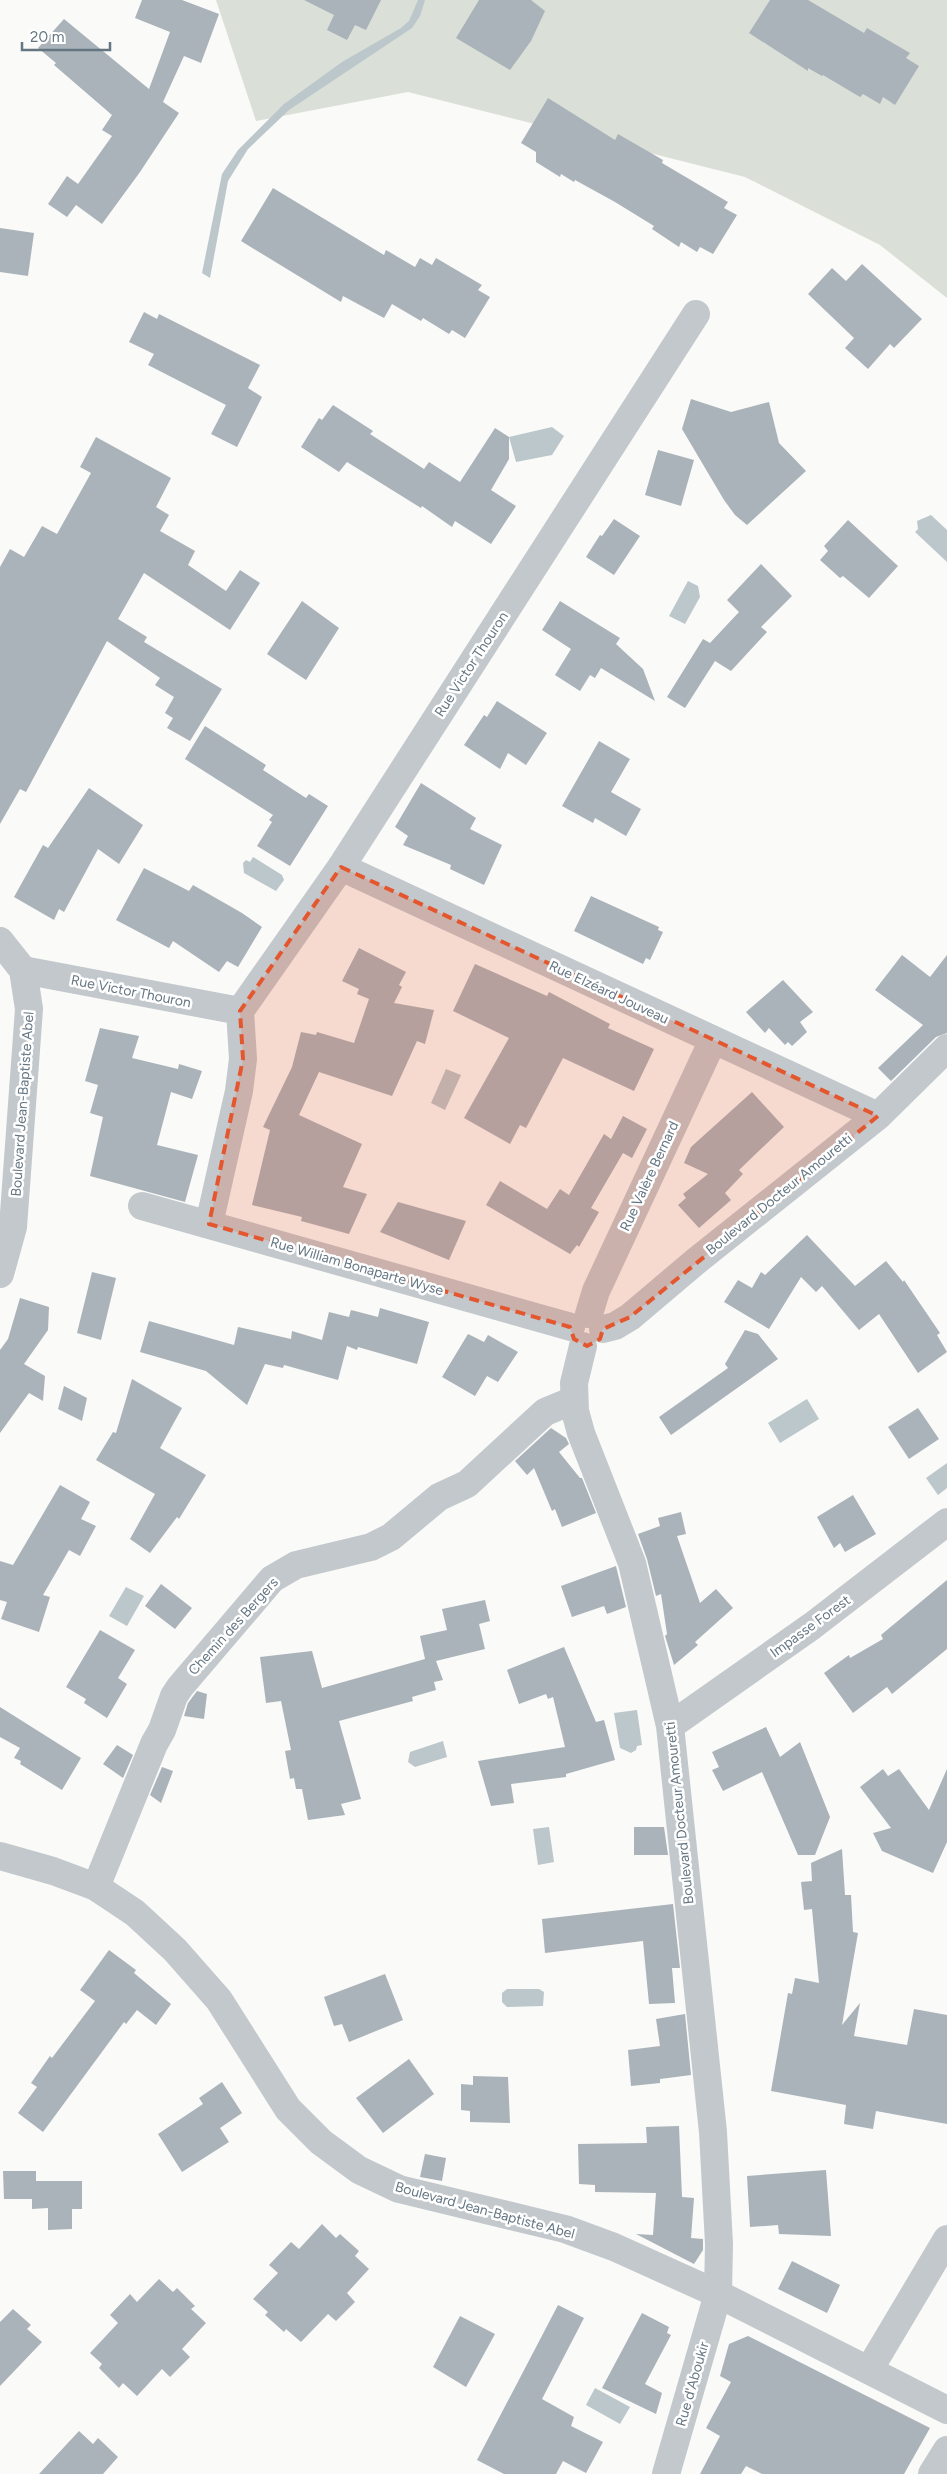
<svg xmlns="http://www.w3.org/2000/svg" width="947" height="2474" font-family="Figtree,sans-serif">
<style>
.green{fill:#dadfd7}
.water{fill:#bbc7cb}
.building{fill:#aab3b9}
.lines{fill:none;stroke-linecap:round;stroke-linejoin:round}
.minor{stroke:#c3c8cc;stroke-width:28}
.tertiary{stroke:#c3c8cc;stroke-width:28}
.marked{fill:#e4572e;fill-opacity:0.2;stroke:#e4572e;stroke-width:4;stroke-dasharray:10 6;stroke-linejoin:round}
.labels{text-anchor:middle;stroke-width:5;stroke-linejoin:round;paint-order:stroke}
.street-label{font-size:14px;fill:#657683;stroke:#fff}
</style>
<rect width="100%" height="100%" fill="#fafaf8"/>
<path class="green" d="M 216,0 L 947,0 L 947,298 L 880,245 L 745,177 L 408,92 L 256,121 Z"/>
<path class="water" d="M 418,0 L 425,0 L 420,16 L 412,28 L 289,110 L 248,149 L 228,181 L 210,278 L 202,273 L 222,174 L 238,150 L 284,104 L 342,62 L 401,28 L 409,21 Z
M 552,427 L 564,436 L 552,455 L 516,462 L 509,437 Z
M 931,515 L 947,530 L 947,562 L 915,532 L 918,529 L 917,521 Z
M 688,581 L 698,586 L 700,597 L 685,624 L 669,616 Z
M 253,857 L 282,875 L 284,880 L 276,891 L 244,873 L 243,863 L 246,860 L 250,862 Z
M 446,1069 L 461,1075 L 445,1110 L 431,1103 Z
M 807,1399 L 819,1419 L 780,1443 L 768,1423 Z
M 947,1463 L 947,1488 L 938,1495 L 926,1478 Z
M 126,1587 L 144,1596 L 127,1626 L 109,1616 Z
M 637,1710 L 642,1745 L 637,1746 L 636,1750 L 631,1753 L 620,1748 L 614,1713 Z
M 443,1741 L 447,1757 L 415,1767 L 408,1762 L 410,1752 Z
M 549,1827 L 554,1862 L 538,1865 L 533,1829 Z
M 507,1989 L 539,1989 L 544,1992 L 543,2006 L 507,2007 L 502,2002 L 502,1993 Z
M 595,2388 L 630,2407 L 620,2424 L 586,2405 Z"/>
<path class="building" d="M 142,0 L 182,0 L 219,14 L 201,63 L 184,56 L 163,102 L 179,113 L 140,172 L 102,224 L 76,205 L 67,217 L 48,204 L 67,176 L 78,184 L 112,136 L 102,130 L 112,115 L 54,65 L 56,63 L 38,48 L 64,19 L 149,89 L 170,32 L 135,18 Z
M 304,0 L 381,0 L 366,30 L 355,25 L 347,40 L 327,30 L 334,15 Z
M 479,0 L 531,0 L 545,11 L 531,41 L 510,70 L 456,38 Z
M 770,0 L 808,0 L 864,33 L 867,28 L 910,53 L 906,58 L 919,66 L 895,105 L 883,97 L 880,104 L 863,94 L 860,97 L 823,75 L 822,76 L 808,68 L 808,71 L 749,33 Z
M 548,98 L 615,140 L 618,134 L 663,160 L 662,163 L 728,202 L 724,208 L 737,215 L 713,254 L 700,247 L 697,252 L 681,242 L 679,247 L 652,229 L 654,226 L 615,202 L 575,180 L 574,182 L 561,174 L 560,177 L 536,162 L 536,152 L 521,143 Z
M 273,188 L 384,255 L 386,250 L 415,267 L 420,258 L 432,265 L 436,258 L 482,285 L 478,290 L 490,297 L 465,338 L 452,330 L 449,334 L 423,318 L 421,321 L 392,304 L 384,318 L 343,296 L 341,302 L 241,241 Z
M 0,228 L 34,233 L 28,276 L 0,272 Z
M 862,264 L 922,319 L 894,348 L 890,344 L 868,369 L 845,348 L 854,338 L 808,294 L 832,268 L 846,281 Z
M 144,312 L 157,319 L 159,314 L 260,365 L 248,388 L 262,397 L 237,447 L 211,434 L 226,405 L 148,365 L 154,354 L 129,342 Z
M 691,399 L 731,412 L 769,402 L 779,443 L 806,471 L 747,525 L 735,515 L 724,500 L 682,429 Z
M 333,405 L 373,431 L 370,434 L 424,469 L 429,462 L 460,482 L 495,428 L 509,437 L 509,459 L 491,490 L 516,506 L 491,544 L 455,521 L 452,527 L 422,506 L 421,508 L 347,462 L 339,472 L 301,447 L 319,418 L 322,420 Z
M 96,437 L 171,478 L 156,507 L 169,515 L 160,531 L 195,551 L 188,565 L 226,591 L 240,570 L 260,583 L 230,630 L 144,573 L 118,619 L 147,637 L 144,642 L 222,689 L 190,741 L 167,728 L 173,718 L 165,713 L 174,697 L 155,685 L 160,678 L 107,641 L 26,792 L 20,789 L 0,824 L 0,567 L 10,549 L 24,557 L 42,526 L 57,534 L 91,473 L 80,467 Z
M 658,450 L 694,460 L 681,506 L 645,495 Z
M 614,519 L 640,536 L 614,575 L 586,557 L 600,535 L 602,536 Z
M 848,520 L 898,566 L 869,598 L 843,576 L 840,578 L 820,560 L 828,551 L 824,546 Z
M 761,564 L 792,596 L 761,627 L 767,632 L 731,671 L 715,661 L 685,708 L 667,697 L 703,639 L 710,643 L 739,612 L 727,600 Z
M 302,601 L 339,628 L 306,680 L 267,654 Z
M 560,601 L 620,638 L 616,644 L 643,669 L 655,701 L 601,668 L 595,678 L 590,675 L 580,691 L 555,675 L 571,649 L 542,630 Z
M 497,701 L 547,733 L 526,765 L 508,753 L 500,769 L 464,745 L 484,715 L 487,717 Z
M 205,726 L 266,765 L 263,770 L 306,798 L 309,794 L 328,806 L 290,866 L 257,846 L 272,822 L 269,820 L 273,815 L 185,759 Z
M 599,741 L 630,759 L 611,792 L 641,809 L 626,836 L 595,818 L 593,823 L 562,806 Z
M 421,783 L 476,818 L 470,829 L 502,845 L 484,885 L 450,869 L 451,865 L 403,845 L 408,836 L 395,827 Z
M 89,788 L 143,825 L 119,864 L 98,849 L 64,912 L 59,909 L 54,920 L 14,897 L 43,845 L 48,848 Z
M 144,868 L 189,891 L 193,885 L 242,913 L 262,927 L 238,967 L 227,961 L 219,972 L 173,941 L 169,948 L 116,920 Z
M 591,896 L 659,927 L 658,930 L 663,932 L 650,960 L 646,958 L 643,964 L 574,931 Z
M 359,948 L 406,972 L 399,985 L 402,987 L 394,1003 L 434,1010 L 425,1044 L 417,1041 L 392,1096 L 319,1072 L 299,1115 L 362,1144 L 343,1187 L 367,1194 L 349,1234 L 301,1221 L 302,1217 L 252,1205 L 270,1130 L 263,1127 L 292,1067 L 301,1032 L 316,1035 L 317,1032 L 354,1043 L 369,999 L 357,994 L 359,989 L 342,981 Z
M 902,955 L 930,977 L 947,955 L 947,1033 L 936,1037 L 891,1081 L 878,1068 L 923,1025 L 875,990 Z
M 475,964 L 547,996 L 549,992 L 610,1024 L 608,1028 L 654,1049 L 634,1091 L 563,1058 L 526,1128 L 520,1125 L 510,1144 L 464,1118 L 509,1038 L 453,1011 Z
M 783,980 L 813,1012 L 800,1022 L 807,1032 L 792,1046 L 788,1042 L 785,1045 L 769,1028 L 765,1033 L 746,1012 Z
M 100,1028 L 139,1036 L 132,1058 L 178,1069 L 179,1064 L 202,1071 L 192,1099 L 171,1092 L 157,1145 L 198,1155 L 185,1202 L 90,1176 L 103,1117 L 90,1113 L 98,1085 L 85,1081 Z
M 752,1092 L 784,1127 L 739,1170 L 743,1174 L 725,1193 L 731,1200 L 699,1228 L 678,1205 L 686,1198 L 683,1194 L 708,1174 L 684,1163 L 691,1147 Z
M 623,1116 L 647,1129 L 632,1158 L 623,1153 L 591,1208 L 599,1212 L 579,1247 L 577,1245 L 570,1254 L 486,1205 L 500,1181 L 547,1209 L 560,1189 L 569,1195 L 604,1134 L 611,1139 Z
M 398,1202 L 466,1221 L 449,1260 L 380,1232 Z
M 807,1235 L 855,1286 L 886,1261 L 903,1282 L 904,1280 L 940,1333 L 937,1335 L 947,1352 L 918,1373 L 879,1314 L 859,1330 L 822,1286 L 816,1292 L 801,1277 L 769,1329 L 724,1302 L 738,1280 L 752,1288 L 761,1272 L 765,1275 Z
M 92,1272 L 116,1278 L 101,1340 L 77,1333 Z
M 20,1298 L 49,1307 L 48,1330 L 24,1364 L 45,1376 L 43,1401 L 29,1393 L 0,1433 L 0,1350 L 8,1339 Z
M 380,1308 L 429,1322 L 417,1364 L 358,1347 L 357,1350 L 347,1346 L 338,1380 L 284,1365 L 283,1368 L 265,1364 L 247,1405 L 206,1371 L 140,1352 L 149,1321 L 234,1345 L 238,1327 L 291,1339 L 292,1331 L 322,1340 L 329,1312 L 349,1317 L 351,1310 L 378,1317 Z
M 745,1330 L 758,1334 L 778,1359 L 671,1435 L 659,1417 L 728,1368 L 725,1364 Z
M 468,1334 L 484,1342 L 488,1335 L 518,1352 L 498,1382 L 487,1376 L 475,1396 L 442,1377 Z
M 132,1379 L 182,1408 L 160,1448 L 206,1475 L 179,1519 L 177,1517 L 150,1553 L 130,1539 L 155,1494 L 96,1460 L 113,1432 L 116,1433 Z
M 64,1386 L 87,1398 L 82,1421 L 58,1409 Z
M 918,1408 L 939,1439 L 909,1459 L 888,1427 Z
M 551,1428 L 566,1438 L 569,1444 L 559,1452 L 580,1478 L 582,1478 L 596,1513 L 562,1527 L 555,1509 L 552,1511 L 534,1468 L 527,1475 L 515,1461 Z
M 60,1485 L 90,1502 L 81,1519 L 96,1526 L 80,1556 L 69,1550 L 43,1595 L 50,1597 L 39,1632 L 1,1619 L 7,1602 L 0,1600 L 0,1561 L 13,1565 Z
M 853,1495 L 876,1534 L 845,1552 L 840,1543 L 834,1548 L 817,1517 Z
M 681,1512 L 686,1534 L 677,1536 L 700,1603 L 716,1589 L 733,1608 L 695,1642 L 698,1645 L 674,1665 L 665,1636 L 667,1634 L 661,1594 L 656,1596 L 647,1559 L 638,1534 L 660,1526 L 658,1518 Z
M 616,1566 L 626,1607 L 607,1614 L 604,1606 L 572,1617 L 561,1586 Z
M 947,1580 L 947,1649 L 892,1694 L 887,1687 L 853,1713 L 824,1673 L 849,1655 L 850,1658 L 883,1639 L 881,1635 Z
M 161,1584 L 192,1608 L 175,1629 L 145,1606 Z
M 485,1600 L 490,1621 L 479,1624 L 485,1649 L 436,1661 L 443,1680 L 434,1682 L 436,1690 L 412,1697 L 413,1701 L 339,1721 L 361,1799 L 341,1804 L 345,1815 L 308,1820 L 302,1789 L 296,1789 L 294,1778 L 290,1779 L 285,1751 L 291,1750 L 281,1701 L 266,1703 L 260,1657 L 312,1651 L 322,1688 L 425,1659 L 420,1636 L 447,1630 L 442,1609 Z
M 100,1630 L 135,1650 L 118,1678 L 127,1684 L 107,1718 L 84,1703 L 86,1699 L 66,1687 Z
M 564,1647 L 596,1722 L 604,1720 L 615,1760 L 566,1774 L 566,1777 L 511,1784 L 514,1803 L 491,1806 L 478,1761 L 565,1747 L 553,1697 L 548,1699 L 546,1694 L 519,1704 L 507,1670 Z
M 197,1691 L 207,1694 L 204,1719 L 184,1716 L 188,1703 Z
M 0,1707 L 81,1758 L 62,1790 L 20,1764 L 21,1761 L 14,1758 L 20,1748 L 0,1737 Z
M 766,1727 L 780,1757 L 800,1742 L 830,1817 L 815,1855 L 798,1855 L 762,1772 L 723,1791 L 712,1770 L 719,1767 L 712,1752 Z
M 117,1745 L 133,1755 L 123,1778 L 103,1764 Z
M 162,1767 L 173,1771 L 161,1803 L 150,1795 Z
M 883,1769 L 888,1776 L 899,1769 L 929,1810 L 947,1769 L 947,1842 L 933,1873 L 882,1851 L 873,1833 L 891,1828 L 860,1787 Z
M 634,1827 L 664,1827 L 668,1855 L 634,1855 Z
M 842,1849 L 845,1895 L 851,1895 L 853,1932 L 858,1933 L 842,2025 L 860,2003 L 854,2036 L 907,2045 L 914,2009 L 947,2015 L 947,2124 L 876,2111 L 873,2129 L 844,2124 L 846,2105 L 771,2091 L 788,1993 L 792,1994 L 795,1978 L 819,1983 L 812,1909 L 804,1910 L 801,1882 L 812,1881 L 811,1863 Z
M 673,1904 L 680,1968 L 672,1968 L 675,2003 L 649,2004 L 643,1941 L 545,1953 L 542,1919 Z
M 109,1950 L 136,1970 L 134,1973 L 171,2004 L 156,2025 L 137,2010 L 126,2024 L 124,2022 L 43,2132 L 18,2113 L 37,2087 L 31,2083 L 50,2056 L 52,2058 L 95,2001 L 80,1990 Z
M 385,1974 L 403,2020 L 349,2042 L 342,2024 L 334,2026 L 324,1997 Z
M 685,2014 L 691,2075 L 660,2079 L 660,2083 L 631,2086 L 628,2050 L 660,2046 L 656,2019 Z
M 409,2059 L 434,2094 L 383,2133 L 356,2098 Z
M 473,2076 L 508,2077 L 510,2123 L 470,2122 L 470,2111 L 461,2110 L 461,2084 L 473,2085 Z
M 222,2082 L 242,2113 L 220,2128 L 229,2142 L 182,2172 L 158,2134 L 203,2104 L 199,2098 Z
M 679,2126 L 682,2197 L 694,2198 L 691,2238 L 703,2239 L 703,2250 L 694,2264 L 636,2234 L 653,2235 L 656,2193 L 595,2192 L 595,2185 L 579,2184 L 578,2144 L 647,2143 L 646,2127 Z
M 425,2154 L 446,2158 L 442,2181 L 420,2177 Z
M 826,2170 L 831,2236 L 779,2234 L 778,2225 L 750,2227 L 747,2176 Z
M 3,2171 L 36,2171 L 36,2181 L 82,2181 L 82,2209 L 72,2209 L 72,2229 L 48,2230 L 48,2208 L 32,2209 L 32,2199 L 4,2199 Z
M 322,2224 L 336,2238 L 340,2234 L 359,2251 L 355,2256 L 369,2269 L 347,2293 L 355,2302 L 336,2321 L 328,2314 L 301,2342 L 286,2329 L 284,2332 L 265,2315 L 268,2312 L 253,2299 L 278,2273 L 269,2265 L 291,2242 L 299,2249 Z
M 792,2261 L 840,2285 L 827,2313 L 778,2289 Z
M 159,2279 L 173,2292 L 177,2288 L 195,2306 L 191,2309 L 206,2323 L 182,2349 L 190,2357 L 170,2377 L 162,2369 L 137,2396 L 123,2383 L 119,2388 L 99,2368 L 102,2364 L 90,2353 L 118,2323 L 110,2315 L 130,2294 L 137,2302 Z
M 558,2305 L 584,2318 L 542,2399 L 574,2417 L 571,2426 L 603,2442 L 586,2473 L 563,2461 L 556,2474 L 504,2474 L 477,2460 Z
M 13,2309 L 31,2325 L 27,2329 L 42,2342 L 0,2386 L 0,2322 Z
M 642,2313 L 669,2327 L 667,2333 L 671,2335 L 645,2384 L 662,2393 L 656,2414 L 602,2388 Z
M 460,2316 L 495,2334 L 466,2387 L 433,2367 Z
M 748,2336 L 930,2428 L 904,2474 L 762,2474 L 746,2466 L 741,2474 L 700,2474 L 720,2436 L 706,2428 L 731,2382 L 720,2376 L 729,2344 Z
M 79,2431 L 93,2444 L 98,2438 L 118,2457 L 103,2474 L 39,2474 Z"/>
<g class="lines">
<path class="minor" d="M 341,867 L 878,1116
M 23,970 L 240,1011
M 142,1206 L 571,1327
M 209,1224 L 239,1091 L 243,1059 L 240,1011 L 341,867 L 696,314
M 589,1314 L 596,1291 L 713,1040
M 603,1329 L 615,1326 L 630,1317 L 695,1262 L 878,1116 L 947,1048
M 583,1346 L 574,1383 L 575,1411 L 581,1433 L 632,1563 L 670,1726 L 713,2132 L 719,2244 L 718,2294 L 666,2474
M 670,1726 L 812,1626 L 947,1522
M 96,1887 L 154,1744 L 162,1730 L 174,1696 L 180,1687 L 272,1579 L 296,1565 L 371,1547 L 391,1537 L 439,1497 L 467,1484 L 545,1412 L 574,1400
M 869,2370 L 947,2239
M 932,2474 L 947,2450"/>
<path class="tertiary" d="M 0,941 L 23,970 L 29,1009 L 13,1227 L 0,1274
M 0,1856 L 53,1871 L 96,1887 L 135,1913 L 175,1950 L 219,2000 L 288,2109 L 321,2142 L 359,2170 L 399,2189 L 565,2229 L 614,2247 L 718,2294 L 947,2410"/>
</g>
<path class="marked" d="M 341,867 L 878,1116 L 630,1317 L 603,1329 L 600,1339 L 587,1346 L 574,1339 L 570,1327 L 209,1224 L 243,1059 L 240,1011 Z"/>
<g class="labels">
<g class="street-label">
<text transform="translate(471 664) rotate(-57)" y="5">Rue Victor Thouron</text>
<text transform="translate(131 991) rotate(11)" y="5">Rue Victor Thouron</text>
<text transform="translate(609 992) rotate(25)" y="5">Rue Elzéard Jouveau</text>
<text transform="translate(22 1104) rotate(-86)" y="5">Boulevard Jean-Baptiste Abel</text>
<text transform="translate(649 1176) rotate(-65)" y="5">Rue Valère Bernard</text>
<text transform="translate(779 1194) rotate(-39)" y="5">Boulevard Docteur Amouretti</text>
<text transform="translate(357 1266) rotate(16)" y="5">Rue William Bonaparte Wyse</text>
<text transform="translate(233 1626) rotate(-48)" y="5">Chemin des Bergers</text>
<text transform="translate(810 1626) rotate(-36)" y="5">Impasse Forest</text>
<text transform="translate(679 1813) rotate(-96)" y="5">Boulevard Docteur Amouretti</text>
<text transform="translate(485 2210) rotate(15)" y="5">Boulevard Jean-Baptiste Abel</text>
<text transform="translate(692 2384) rotate(-74)" y="5">Rue d'Aboukir</text>
</g>
</g>
<path d="M22 42v8h88v-8" fill="none" stroke="#657683" stroke-width="2.5"/>
<text x="30" y="42" font-size="15" fill="#657683" stroke="#ffffff" stroke-width="4" paint-order="stroke">20 m</text>
</svg>
